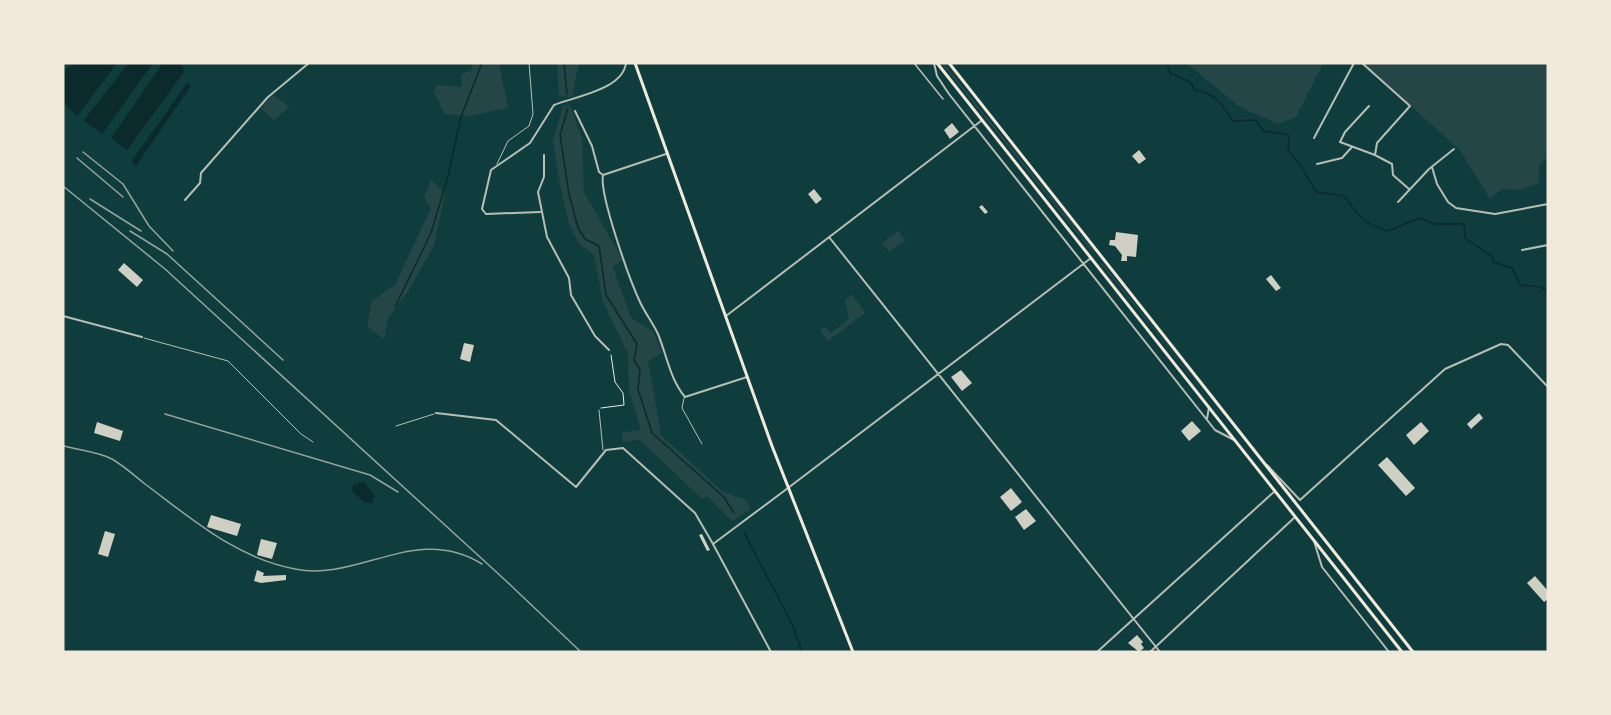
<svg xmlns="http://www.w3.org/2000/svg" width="1611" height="715" font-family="'Fira Sans Condensed',sans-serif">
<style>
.green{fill:#244646}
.water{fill:#0a2a2b}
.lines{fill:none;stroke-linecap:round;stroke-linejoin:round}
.stream{stroke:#0a2a2b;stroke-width:1.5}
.building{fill:#cfcfc3}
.path{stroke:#f1e9da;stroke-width:1}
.service{stroke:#b8beb3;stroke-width:1}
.pedestrian{stroke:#b8beb3;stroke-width:1.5}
.minor{stroke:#b8beb3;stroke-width:2}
.tertiary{stroke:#b8beb3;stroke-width:2}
.secondary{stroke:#f1e9da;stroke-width:3}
.primary{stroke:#f1e9da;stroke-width:3}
.rail{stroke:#97a49c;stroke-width:1.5}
</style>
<rect width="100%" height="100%" fill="#0f3d3e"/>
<path class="green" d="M 473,63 L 499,63 L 508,108 L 469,116 L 445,114 L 434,92 L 437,85 L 462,87 L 461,74 L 471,71 Z
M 557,63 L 579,63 L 572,97 L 559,96 Z
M 941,63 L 944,63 L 1094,251 L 1092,252 Z
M 1186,63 L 1323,63 L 1296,117 L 1278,124 L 1240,107 Z
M 1363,63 L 1548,63 L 1548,156 L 1539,165 L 1539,183 L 1520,190 L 1501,189 L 1490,199 L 1460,150 Z
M 273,95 L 289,107 L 274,120 L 261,109 Z
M 570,105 L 582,138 L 584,192 L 623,260 L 613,267 L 631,318 L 653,331 L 662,353 L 648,361 L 661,435 L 722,491 L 746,500 L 751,509 L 732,521 L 708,497 L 701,498 L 640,440 L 622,442 L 623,432 L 641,430 L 629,390 L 628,354 L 603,302 L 594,255 L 579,244 L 569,224 L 560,185 L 553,141 L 563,106 Z
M 431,180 L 445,193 L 434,245 L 409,290 L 388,318 L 384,339 L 367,327 L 372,301 L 395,285 L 431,208 L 424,197 Z
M 898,231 L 905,240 L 889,252 L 882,243 Z
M 1102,262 L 1237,434 L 1100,263 Z
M 852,294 L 865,313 L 828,341 L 820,330 L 825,327 L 830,333 L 849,319 L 845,300 Z"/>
<path class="water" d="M 77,63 L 117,63 L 77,116 L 63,102 L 63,70 Z
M 129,63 L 153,63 L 102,134 L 84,120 Z
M 163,63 L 181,63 L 184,72 L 127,150 L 111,138 Z
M 187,83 L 191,86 L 136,166 L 131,162 Z
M 363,481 L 375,495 L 372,503 L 365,503 L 352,491 L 353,485 Z"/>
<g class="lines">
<path class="stream" d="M 564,63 L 567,94
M 1167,63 L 1170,73 L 1190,82 L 1196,91 C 1215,92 1223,106 1233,121 L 1255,120 L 1264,131 L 1289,135 L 1288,150 L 1301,166 L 1316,192 L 1344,196 C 1359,216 1363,223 1387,231 L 1420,218 L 1434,224 L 1464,224 L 1465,238 L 1494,258 L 1493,262 L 1512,268 L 1520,285 L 1541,287 L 1548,293
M 568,108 L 560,135 L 569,194 L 578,228 L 585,239 L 599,246 L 606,295 L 637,344 L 634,360 L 640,370 L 638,389 L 652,433 L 724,497 L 734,513
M 395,307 L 431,233 L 448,176 L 461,117 L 482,63
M 744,532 L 793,626 L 802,652"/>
</g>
<path class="building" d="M 952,123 L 959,132 L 950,139 L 944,130 Z
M 1139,150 L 1146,159 L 1139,164 L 1132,156 Z
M 814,189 L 822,199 L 816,204 L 808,194 Z
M 982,205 L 988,212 L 985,214 L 979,207 Z
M 1116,232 L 1138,235 L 1136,257 L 1127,256 L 1127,261 L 1121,261 L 1122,255 L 1115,246 L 1109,245 L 1110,240 L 1115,240 Z
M 124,263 L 143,280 L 137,287 L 118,270 Z
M 1271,275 L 1281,288 L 1276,291 L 1266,279 Z
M 464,343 L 474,345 L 470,362 L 460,359 Z
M 961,370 L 972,383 L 962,391 L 951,377 Z
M 1479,413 L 1483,418 L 1471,429 L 1467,424 Z
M 1192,421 L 1201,431 L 1189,441 L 1181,431 Z
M 97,422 L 123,431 L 120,441 L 94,433 Z
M 1421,422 L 1429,431 L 1414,445 L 1406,435 Z
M 1387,457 L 1415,488 L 1406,496 L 1378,465 Z
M 1011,488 L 1022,502 L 1011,511 L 1000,497 Z
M 1026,509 L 1036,521 L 1024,530 L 1015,517 Z
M 211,515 L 241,524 L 237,536 L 207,527 Z
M 105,531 L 115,534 L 108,557 L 98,554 Z
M 702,534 L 710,550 L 707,551 L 699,535 Z
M 261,539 L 277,543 L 272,559 L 257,555 Z
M 257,570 L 264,573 L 263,576 L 286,575 L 286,580 L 261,583 L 254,581 Z
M 1535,576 L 1548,591 L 1548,599 L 1544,602 L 1527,583 Z
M 1137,635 L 1143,642 L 1141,644 L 1144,648 L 1139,652 L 1128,643 Z"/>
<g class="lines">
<path class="path" d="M 601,408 L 624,405 L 623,393 L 615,382 L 611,355"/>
<path class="service" d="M 497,164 L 508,141 L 529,126 L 533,114 L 529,63
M 144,338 L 228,361 L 301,434 L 313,442
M 684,398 L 682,408 L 702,444
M 599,410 L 603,450
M 396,426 L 434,414"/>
<path class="pedestrian" d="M 914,63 L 943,99"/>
<path class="minor" d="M 934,63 L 937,76 L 949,94 L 1215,430 L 1236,441
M 1362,63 L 1410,106 L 1377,143 L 1375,155 L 1392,164 L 1393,175 L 1409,189
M 1369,106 L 1345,132 L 1340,142 L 1375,155
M 575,111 L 592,146 L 599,172 L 603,175
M 1314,138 L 1354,63
M 544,155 L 544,177 L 538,192 L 547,237 L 569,278 L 571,295 L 595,336 L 609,350
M 1317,164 L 1342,158 L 1352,147
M 1432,167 L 1437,184 L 1448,202 L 1456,208 L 1495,214 L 1548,204
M 603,175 C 599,194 630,281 640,302 C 645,313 653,323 658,334 C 667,356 670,379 685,397 L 747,377
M 603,175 L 666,154
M 185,200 L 200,183 L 201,173 L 268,97 L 309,63
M 1398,202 L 1429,169 L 1454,149
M 540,212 L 486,214 L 482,209 L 491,170 L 530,143 L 554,105 C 573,97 623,90 626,63
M 829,237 L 1160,652
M 1522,250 L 1548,245
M 63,316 L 142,337
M 726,316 L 981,121
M 436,413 L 496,420 L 576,487 L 606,450 L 623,448 L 695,513 L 713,544
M 1207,419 L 1209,407
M 1267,465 L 1300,500
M 788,488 L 1091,258
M 1300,500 L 1445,369 L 1501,344 L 1508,345 L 1548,387
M 1314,541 L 1322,567 L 1389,652"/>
<path class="tertiary" d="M 771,652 L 713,544 L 788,488
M 1097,652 L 1275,491
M 1150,652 L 1295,517"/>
<path class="secondary" d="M 635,63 L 772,446 L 853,652"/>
<path class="primary" d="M 937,63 L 1402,652
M 949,63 L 1413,652"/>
<path class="rail" d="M 83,152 L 123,184 L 149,226 L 173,251
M 77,158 L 123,197
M 63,186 L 165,269 L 504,579 L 581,652
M 90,199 L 141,231
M 130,231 L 167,254 L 283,360
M 165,414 L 370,475 L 398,492
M 64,446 C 79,450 99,452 112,459 C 124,466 135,476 145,484 C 192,519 236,558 295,569 C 359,582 416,523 482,564"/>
</g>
<rect width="1611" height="715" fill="none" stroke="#f1e9da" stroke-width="129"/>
</svg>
